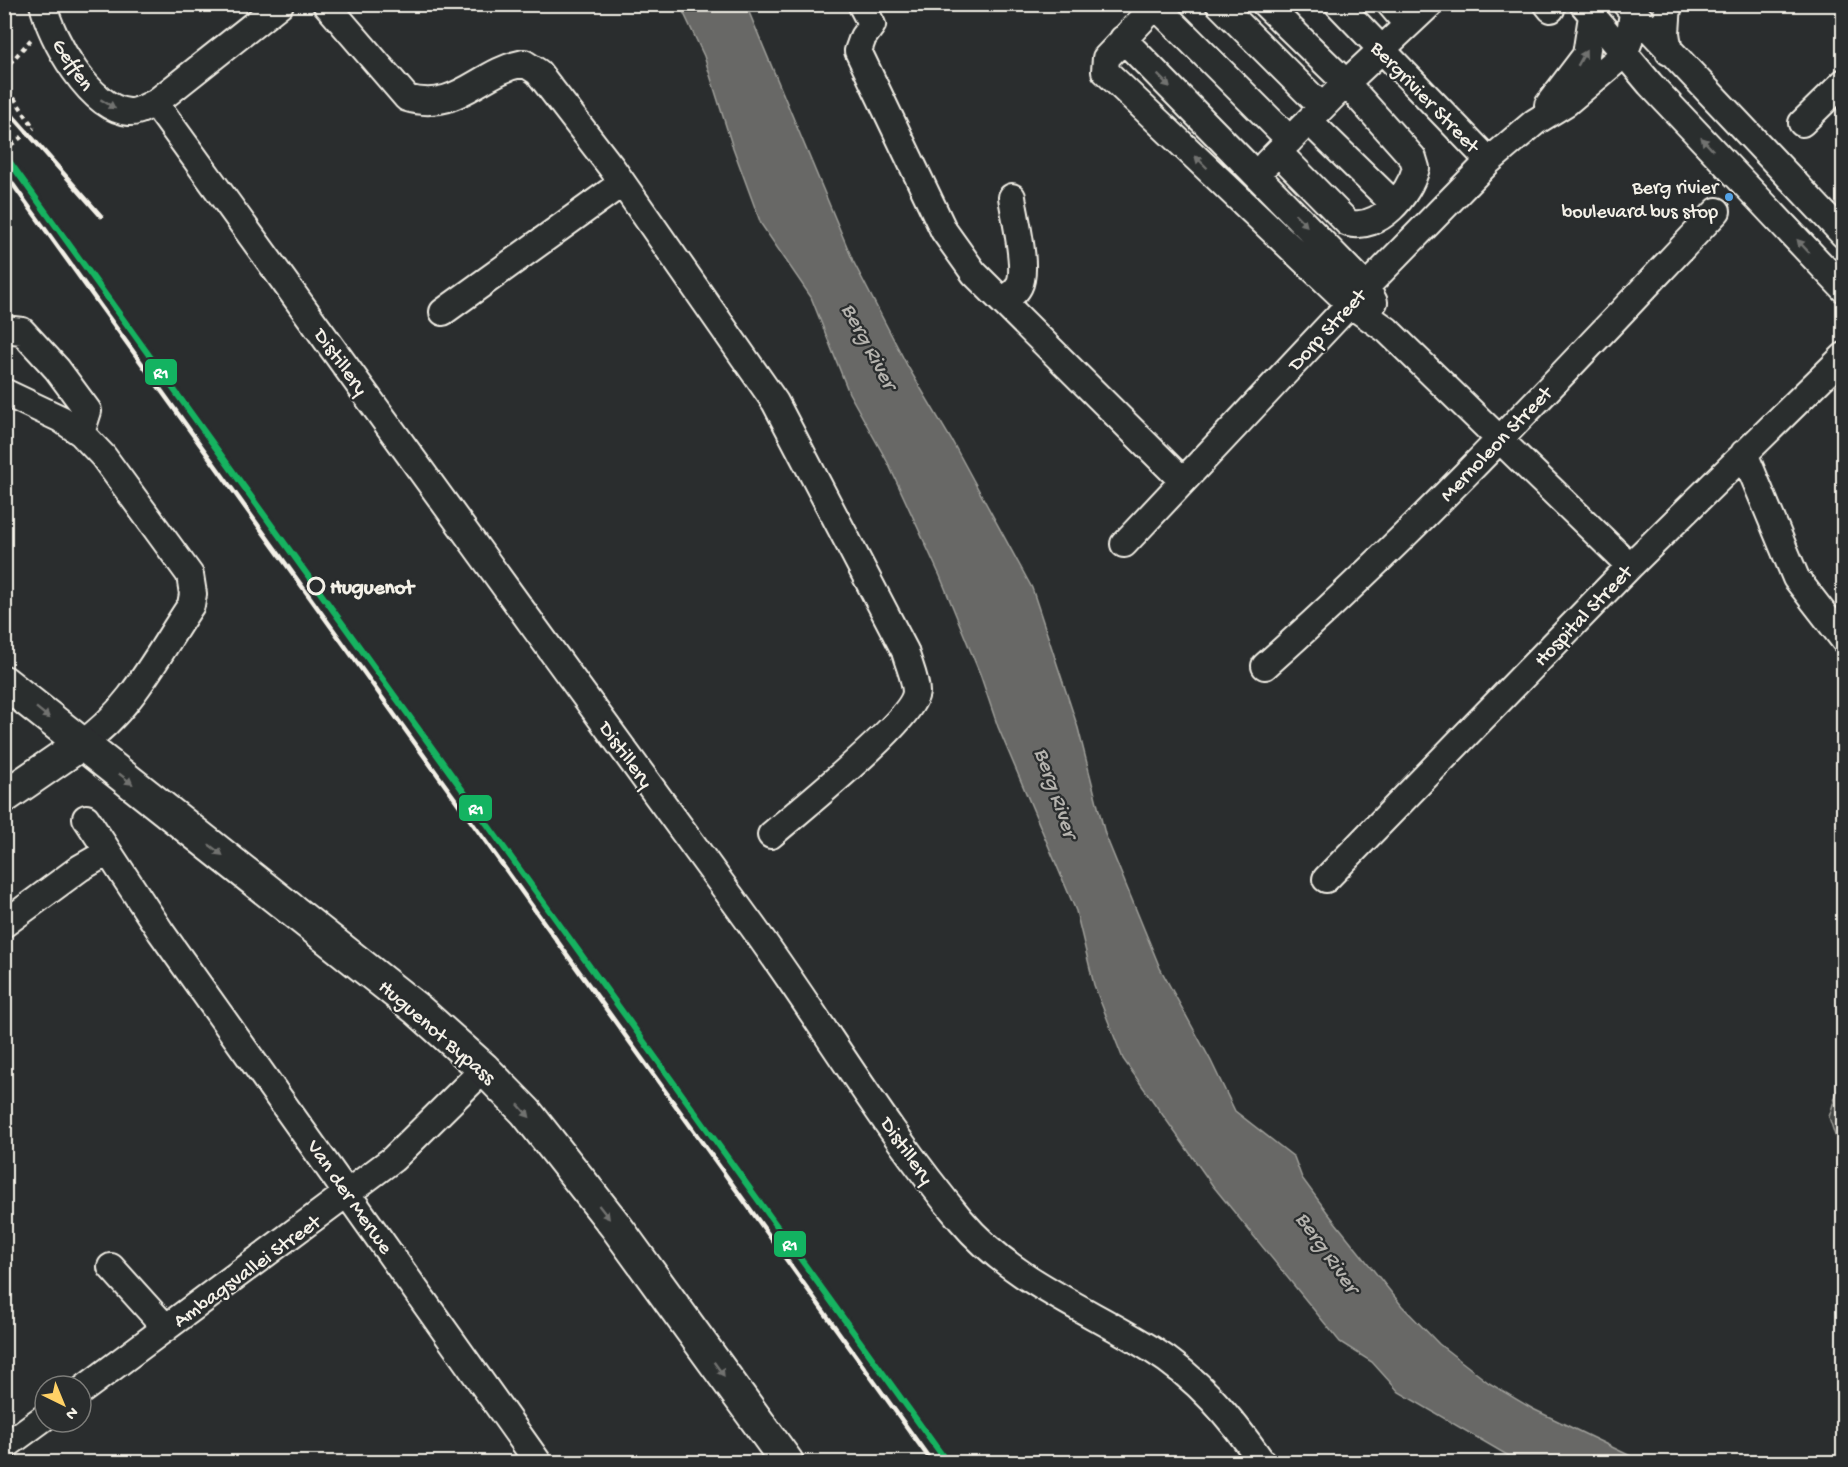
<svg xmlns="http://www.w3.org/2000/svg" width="1848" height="1467" font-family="'Gochi Hand',sans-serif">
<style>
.green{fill:#444645;stroke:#9c9c96;stroke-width:1.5}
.water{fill:#676866;stroke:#9f9f9a;stroke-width:1.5}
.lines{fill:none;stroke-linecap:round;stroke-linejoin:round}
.minor-casing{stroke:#f4f1e8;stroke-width:30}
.major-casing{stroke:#f4f1e8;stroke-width:36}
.path{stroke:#f4f1e8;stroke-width:4;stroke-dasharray:4.5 4.5;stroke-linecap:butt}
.minor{stroke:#2a2d2e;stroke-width:26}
.major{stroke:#2a2d2e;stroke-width:32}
.rail{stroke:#f4f1e8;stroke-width:4.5}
.path-bridge{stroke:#f4f1e8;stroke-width:4;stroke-dasharray:4.5 4.5;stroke-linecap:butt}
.rail-1-casing{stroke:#2a2d2e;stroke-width:10}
.rail-1{stroke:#13b361;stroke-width:6}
.oneway{fill:#71726f}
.bus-dot{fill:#53a3e8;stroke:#2a2d2e;stroke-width:2}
.stop-dot{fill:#2a2d2e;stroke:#f4f1e8;stroke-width:3}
.labels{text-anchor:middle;stroke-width:4.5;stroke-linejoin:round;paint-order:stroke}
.bus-label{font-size:20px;fill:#f4f1e8;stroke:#2a2d2e;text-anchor:end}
.street-label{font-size:21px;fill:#f4f1e8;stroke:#2a2d2e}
.stop-label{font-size:21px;font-weight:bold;fill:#f4f1e8;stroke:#2a2d2e;text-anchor:start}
.water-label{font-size:22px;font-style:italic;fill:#b5b3ae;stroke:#2a2d2e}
.line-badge{stroke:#2a2d2e;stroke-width:2}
.badge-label{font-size:16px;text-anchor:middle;font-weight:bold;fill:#fff}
</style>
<rect width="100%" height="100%" fill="#2a2d2e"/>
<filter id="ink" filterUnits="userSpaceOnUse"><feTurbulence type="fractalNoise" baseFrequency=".0167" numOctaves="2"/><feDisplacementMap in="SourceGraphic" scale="12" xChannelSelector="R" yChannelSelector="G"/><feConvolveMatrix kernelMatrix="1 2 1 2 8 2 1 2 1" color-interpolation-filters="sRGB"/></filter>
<g filter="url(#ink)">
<path class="green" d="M 1843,1073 L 1843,1160 L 1829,1117 Z"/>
<path class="water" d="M 680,5 L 746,5 L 853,261 L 908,367 L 952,441 L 1032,588 L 1078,728 L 1105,834 L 1160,968 L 1211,1061 L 1235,1111 L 1294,1157 L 1302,1178 L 1327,1212 L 1402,1306 L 1439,1344 L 1489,1383 L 1533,1409 L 1643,1462 L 1519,1462 L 1399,1392 L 1372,1362 L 1340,1342 L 1213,1186 L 1123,1059 L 1094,985 L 1076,911 L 998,727 L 980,674 L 940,576 L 888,463 L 849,393 L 811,297 L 761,224 L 732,145 L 704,56 Z"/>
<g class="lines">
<g class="minor-casing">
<path id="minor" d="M 43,4 C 51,39 90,109 129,112 C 137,113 147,106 155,103
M 280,4 L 155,103 C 351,374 547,646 745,916 C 819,1016 881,1125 961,1220 C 1012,1281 1086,1308 1151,1349 C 1198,1378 1231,1418 1262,1462
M 326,4 L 407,98 C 457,113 478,72 524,63 L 538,72 L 612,168 L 775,402 L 905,651 C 908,663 916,680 916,692 C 914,719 796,813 771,835
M 861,4 L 872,25 L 863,37 L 858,51 L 944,231 L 974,273 L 1183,481
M 1157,4 L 1106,58 L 1105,71 L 1350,304 L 1387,330 L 1630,566
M 1219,4 L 1322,107
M 1265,4 L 1346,83 L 1413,158 L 1416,168 C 1409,195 1379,231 1348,223 L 1278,152
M 1338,4 L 1489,161
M 1390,4 L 1407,24
M 1547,4 L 1551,9
M 1583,4 L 1650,84 L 1844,289
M 1626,4 L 1844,235
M 1668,4 L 1666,33 L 1669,52
M 1156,6 L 1290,140
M 1123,39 L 1366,287 L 1374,302
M 1548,105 L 1586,55 L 1592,16
M 1309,121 L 1394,204
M 1802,123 L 1844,82
M 1267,163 L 1346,83 L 1430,4
M 1001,300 C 1008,297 1015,294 1019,286 C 1028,269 1015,218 1012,197
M 443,312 L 622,183
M 4,329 L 22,331 L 57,369 L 88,411 L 81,433
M 4,392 L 61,419 L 81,433 L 103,456 L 190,575 L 193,594 L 191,605 C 159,652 130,712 81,744
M 1744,453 L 1796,578 L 1844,640
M 1124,544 L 1360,293 L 1489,161 L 1535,122 L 1566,103 L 1624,54 L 1629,41 L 1633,12
M 1265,666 C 1425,524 1570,366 1717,211
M 86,818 L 161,932 L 538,1462
M 1326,879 L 1630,566 L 1844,356
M 4,924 L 80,868 L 108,852
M 111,1267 L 166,1328
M 81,1391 L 393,1159 L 484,1069
M 4,1447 L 45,1417"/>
</g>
<g class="major-casing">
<path id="major" d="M 4,682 L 418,1010 L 484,1069 L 526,1112 L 615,1225 L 787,1462
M 4,797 L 81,744"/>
</g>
<path class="path" d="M 4,70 L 33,37
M 4,83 L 34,128"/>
<use href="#minor" class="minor"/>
<use href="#major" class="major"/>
<path class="rail" d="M 4,106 L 101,216
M 4,172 L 932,1462"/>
<path class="path-bridge" d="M 4,150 L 34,128"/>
<g class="rail-1-casing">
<path id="rail-1" d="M 4,154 L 947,1462"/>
</g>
<use href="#rail-1" class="rail-1"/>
</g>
<defs><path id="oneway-solid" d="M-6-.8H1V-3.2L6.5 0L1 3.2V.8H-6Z" transform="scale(1.5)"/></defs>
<g class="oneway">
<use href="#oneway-solid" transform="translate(1582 58) rotate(-61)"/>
<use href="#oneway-solid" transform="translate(1164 81) rotate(45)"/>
<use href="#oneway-solid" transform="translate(108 104) rotate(32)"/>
<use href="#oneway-solid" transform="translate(1707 144) rotate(-133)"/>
<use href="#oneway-solid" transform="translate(1201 162) rotate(-136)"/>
<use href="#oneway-solid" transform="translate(1301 220) rotate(46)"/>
<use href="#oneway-solid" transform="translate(1803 246) rotate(-133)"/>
<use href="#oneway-solid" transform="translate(43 713) rotate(39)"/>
<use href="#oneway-solid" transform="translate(126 779) rotate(38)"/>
<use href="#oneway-solid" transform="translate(216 850) rotate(38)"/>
<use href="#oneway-solid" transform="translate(524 1111) rotate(48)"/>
<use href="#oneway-solid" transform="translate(604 1212) rotate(52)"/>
<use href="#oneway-solid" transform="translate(719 1369) rotate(54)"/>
</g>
</g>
<circle class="bus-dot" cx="1729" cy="197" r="5"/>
<circle class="stop-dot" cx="316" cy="586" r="8"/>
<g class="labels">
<g class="bus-label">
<text x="1718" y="193">Berg rivier<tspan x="1718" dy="24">boulevard bus stop</tspan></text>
</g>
<g class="street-label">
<text transform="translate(74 64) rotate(56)" y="7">Geffen</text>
<text transform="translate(1426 96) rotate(46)" y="7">Bergrivier Street</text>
<text transform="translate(1326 329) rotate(-47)" y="7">Dorp Street</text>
<text transform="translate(342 361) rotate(54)" y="7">Distillery</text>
<text transform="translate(1495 443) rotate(-46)" y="7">Mernoleon Street</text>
<text transform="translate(1582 615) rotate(-46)" y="7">Hospital Street</text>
<text transform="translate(627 754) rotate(54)" y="7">Distillery</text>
<text transform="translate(438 1031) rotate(41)" y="7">Huguenot Bypass</text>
<text transform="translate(908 1150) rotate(55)" y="7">Distillery</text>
<text transform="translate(351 1196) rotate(55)" y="7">Van der Merwe</text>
<text transform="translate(246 1270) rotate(-36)" y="7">Ambagsvallei Street</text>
</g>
<g class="stop-label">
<text x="330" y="593">Huguenot</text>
</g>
<g class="water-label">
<text transform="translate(871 345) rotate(62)" y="8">Berg River</text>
<text transform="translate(1058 792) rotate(71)" y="8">Berg River</text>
<text transform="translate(1329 1251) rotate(55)" y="8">Berg River</text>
</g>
</g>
<g class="line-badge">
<rect x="144" y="358" width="34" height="28" rx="6" fill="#13b361"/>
<rect x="458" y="794" width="35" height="28" rx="6" fill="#13b361"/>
<rect x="773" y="1230" width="34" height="28" rx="6" fill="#13b361"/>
</g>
<g class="badge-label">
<text x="161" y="378">R1</text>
<text x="476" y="814">R1</text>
<text x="790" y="1250">R1</text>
</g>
<rect width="1848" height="1467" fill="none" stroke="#2a2d2e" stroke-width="24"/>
<rect x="12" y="12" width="1824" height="1443" fill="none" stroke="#f4f1e8" stroke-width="2" filter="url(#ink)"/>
<g transform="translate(63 1404) rotate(137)"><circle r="28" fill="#2a2d2e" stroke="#7b7b78" stroke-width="1.5"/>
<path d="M0-4.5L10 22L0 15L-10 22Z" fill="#ffd166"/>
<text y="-9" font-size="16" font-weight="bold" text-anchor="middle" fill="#f4f1e8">N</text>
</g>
</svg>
